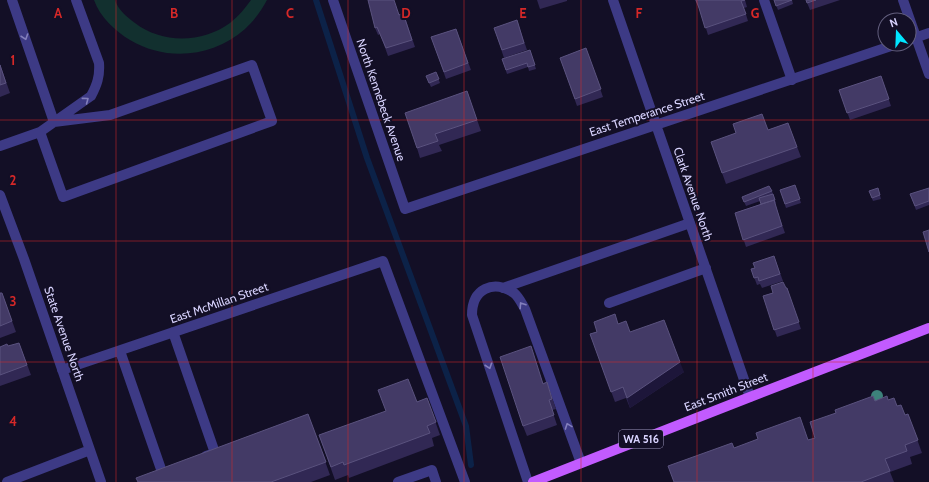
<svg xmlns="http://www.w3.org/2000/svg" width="929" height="482" font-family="Cabin,sans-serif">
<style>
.green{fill:#12302f}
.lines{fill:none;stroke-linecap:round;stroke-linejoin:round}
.stream{stroke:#0c2248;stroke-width:6}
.minor{stroke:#3d3a85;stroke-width:10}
.major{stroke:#c25bff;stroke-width:10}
.tree{fill:#3d827b}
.wall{fill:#312854}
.shaded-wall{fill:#1d163a}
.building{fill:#433a66;stroke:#5a527e}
.oneway{stroke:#837fbc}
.grid{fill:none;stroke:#d62828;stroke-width:1;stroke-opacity:0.55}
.labels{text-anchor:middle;stroke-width:4;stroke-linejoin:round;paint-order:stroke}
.shield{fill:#130f26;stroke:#9e99be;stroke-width:1}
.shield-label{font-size:11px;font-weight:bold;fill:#d9d4ff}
.street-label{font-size:12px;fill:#d9d4ff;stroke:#130f26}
.grid-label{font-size:13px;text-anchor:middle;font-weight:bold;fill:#d62828;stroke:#130f26;stroke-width:4;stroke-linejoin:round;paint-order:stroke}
</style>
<rect width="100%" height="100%" fill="#130f26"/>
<path class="green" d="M 94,0 L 115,0 C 118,10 127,17 135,23 C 162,44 203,43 230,23 C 239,16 245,8 251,0 L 267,0 C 261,11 254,21 245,29 C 213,57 167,62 130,40 C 115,31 100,17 94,0 Z"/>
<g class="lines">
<path class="stream" d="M 316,0 L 367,158 L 466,426 L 471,465"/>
<path class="minor" d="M 12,0 L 54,122
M 333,0 L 405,209 L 897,44
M 613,0 L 750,397
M 764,0 L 792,80
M 903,0 L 929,74
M 909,40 L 929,33
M 40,132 L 63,197 L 272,121 L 252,65 L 110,115 L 54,122
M 0,146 L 40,132 L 91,96 C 97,85 100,76 99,63 L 76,0
M 0,195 L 24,259 L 101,482
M 503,288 L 690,223
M 609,303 L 706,268
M 173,332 L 215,453 L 206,456
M 120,351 L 162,472
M 62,370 L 383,261 L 465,482
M 7,482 L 90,450
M 398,482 L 432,470 L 436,482
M 528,482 L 472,315 C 472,289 493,279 514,293 C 519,297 522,304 525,309 L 581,463"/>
<path class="major" d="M 533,482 L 750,397 L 929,328"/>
</g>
<circle class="tree" cx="877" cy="396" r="6"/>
<path class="wall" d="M 537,0 L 567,0 L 567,1 L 540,9 Z
M 695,0 L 745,0 L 747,7 L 744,8 L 748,21 L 708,35 L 701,12 Z
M 774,0 L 792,0 L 793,4 L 778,10 Z
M 806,0 L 840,0 L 810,10 Z
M 399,14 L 406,20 L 415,47 L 388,56 L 380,34 L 378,35 L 375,28 Z
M 517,20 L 527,50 L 504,58 L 494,28 Z
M 456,29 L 471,70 L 446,79 L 431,37 Z
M 586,48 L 603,97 L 577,106 L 560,58 Z
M 530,50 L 536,69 L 529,71 L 528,67 L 507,74 L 502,59 Z
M 0,64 L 10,93 L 0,97 Z
M 436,72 L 440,83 L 431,87 L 426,76 Z
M 881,76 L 891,106 L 850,120 L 839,90 Z
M 467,91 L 481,131 L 439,145 L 442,151 L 420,158 L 417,148 Z
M 788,123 L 801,157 L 726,184 L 711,142 L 768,130 Z
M 795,185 L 801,203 L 786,208 L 780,190 Z
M 878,188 L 881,199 L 873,201 L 869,191 Z
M 929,188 L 929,205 L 916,210 L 910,194 Z
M 772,191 L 776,203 L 775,204 L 785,233 L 746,247 L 735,213 L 761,204 L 760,201 L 746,206 L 742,197 Z
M 774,256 L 783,281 L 762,288 L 760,284 L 757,285 L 751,269 L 755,268 Z
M 786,288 L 787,288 L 801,329 L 777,337 L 763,296 Z
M 0,293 L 2,293 L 16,332 L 0,338 Z
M 618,324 L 630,332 L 684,372 L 630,408 L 626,398 L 615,402 L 590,334 Z
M 19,343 L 31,375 L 0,386 L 0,349 Z
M 547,382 L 556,409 L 552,410 L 557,425 L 527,436 L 523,426 L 543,383 Z
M 427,398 L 440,435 L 432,438 L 434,446 L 349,478 L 348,475 L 335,480 L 319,435 Z
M 888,400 L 897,406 L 905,415 L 908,414 L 922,453 L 910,457 L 912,464 L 890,472 L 894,482 L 674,482 L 734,448 L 808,440 L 815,438 L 875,401 Z
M 308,414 L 330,475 L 311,482 L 138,482 Z"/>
<path class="shaded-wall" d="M 680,362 L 684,372 L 630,408 L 627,398 Z"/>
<path class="building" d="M 368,0 L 394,0 L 399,15 L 403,13 L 412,40 L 386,48 L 377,27 L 375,28 Z
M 696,0 L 745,0 L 741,1 L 746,14 L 705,28 L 699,8 Z
M 774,0 L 792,0 L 776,6 Z
M 806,0 L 816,0 L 807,3 Z
M 517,20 L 524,43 L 502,50 L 494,28 Z
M 456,29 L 468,63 L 444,72 L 431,37 Z
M 586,48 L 601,89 L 575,99 L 560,58 Z
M 530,50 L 535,65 L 528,67 L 527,63 L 506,70 L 502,59 Z
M 0,65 L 6,83 L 0,85 Z
M 436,72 L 439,79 L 429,83 L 426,76 Z
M 881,76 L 889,99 L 847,113 L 839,90 Z
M 467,91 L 477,120 L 435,134 L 438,141 L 417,148 L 405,113 Z
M 762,114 L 768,130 L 788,123 L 797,147 L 722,173 L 711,142 L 736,133 L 733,124 Z
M 795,185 L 800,199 L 785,204 L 780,190 Z
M 769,186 L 772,191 L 744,202 L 742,197 Z
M 878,188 L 880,195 L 872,198 L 869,191 Z
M 929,188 L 929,201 L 915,206 L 910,194 Z
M 773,194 L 775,200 L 761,204 L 759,198 Z
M 774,200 L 782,226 L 743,240 L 735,213 Z
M 929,230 L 929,252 L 923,232 Z
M 774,256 L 780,274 L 759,281 L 758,277 L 754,278 L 751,269 L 755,268 L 753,263 Z
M 783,282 L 786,288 L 787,288 L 799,322 L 774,330 L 763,296 L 773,293 L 771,286 Z
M 0,293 L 2,293 L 12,321 L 0,326 Z
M 615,314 L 618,324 L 626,321 L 630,332 L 664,320 L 680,362 L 627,398 L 623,387 L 611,392 L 590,334 L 597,332 L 594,322 Z
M 19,343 L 27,365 L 0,375 L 0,347 L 7,344 L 8,346 Z
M 531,346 L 543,384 L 547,382 L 552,399 L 549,400 L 554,415 L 523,426 L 500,357 Z
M 408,379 L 417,402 L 427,398 L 436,422 L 427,426 L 430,433 L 344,465 L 343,462 L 331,467 L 319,435 L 386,411 L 378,390 Z
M 873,396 L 875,401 L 887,396 L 888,400 L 894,398 L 897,406 L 901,405 L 905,415 L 908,414 L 918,440 L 905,445 L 907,451 L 885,459 L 890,471 L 861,482 L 674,482 L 668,466 L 732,443 L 734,448 L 758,439 L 756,433 L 800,417 L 808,440 L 815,438 L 810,422 L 836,413 L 835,410 Z
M 308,414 L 326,462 L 271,482 L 138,482 L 136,478 Z"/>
<defs><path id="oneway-chevron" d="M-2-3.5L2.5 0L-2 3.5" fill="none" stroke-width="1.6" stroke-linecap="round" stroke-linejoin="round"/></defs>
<g class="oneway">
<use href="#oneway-chevron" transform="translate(25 37) rotate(71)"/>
<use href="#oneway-chevron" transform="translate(86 100) rotate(-37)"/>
<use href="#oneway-chevron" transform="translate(522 305) rotate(-123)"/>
<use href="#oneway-chevron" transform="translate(489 366) rotate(71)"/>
<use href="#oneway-chevron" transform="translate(568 426) rotate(-110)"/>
</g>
<path class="grid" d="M 116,0 L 116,482M 232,0 L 232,482M 348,0 L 348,482M 464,0 L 464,482M 581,0 L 581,482M 697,0 L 697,482M 813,0 L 813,482M 0,120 L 929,120M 0,241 L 929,241M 0,362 L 929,362"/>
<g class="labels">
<rect class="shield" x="619" y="430" width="44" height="18" rx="3"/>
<g class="shield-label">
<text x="641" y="443">WA 516</text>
</g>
<g class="street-label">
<text transform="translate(381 100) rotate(71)" y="4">North Kennebeck Avenue</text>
<text transform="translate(647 114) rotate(-18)" y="4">East Temperance Street</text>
<text transform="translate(693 194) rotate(71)" y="4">Clark Avenue North</text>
<text transform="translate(219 303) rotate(-19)" y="4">East McMillan Street</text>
<text transform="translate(64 334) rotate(71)" y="4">State Avenue North</text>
<text transform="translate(726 392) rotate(-21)" y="4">East Smith Street</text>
</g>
</g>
<g class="grid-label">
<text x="58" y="18">A</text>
<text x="174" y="18">B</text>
<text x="290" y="18">C</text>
<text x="406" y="18">D</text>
<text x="523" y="18">E</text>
<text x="639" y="18">F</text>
<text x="755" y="18">G</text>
<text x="13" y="65">1</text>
<text x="13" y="185">2</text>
<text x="13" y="306">3</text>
<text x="13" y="426">4</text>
</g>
<g transform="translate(897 32) rotate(341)"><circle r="19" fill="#130f26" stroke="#625e7d"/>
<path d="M0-3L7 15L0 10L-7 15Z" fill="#00e5ff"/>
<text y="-6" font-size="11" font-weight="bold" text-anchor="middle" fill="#d9d4ff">N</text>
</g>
</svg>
